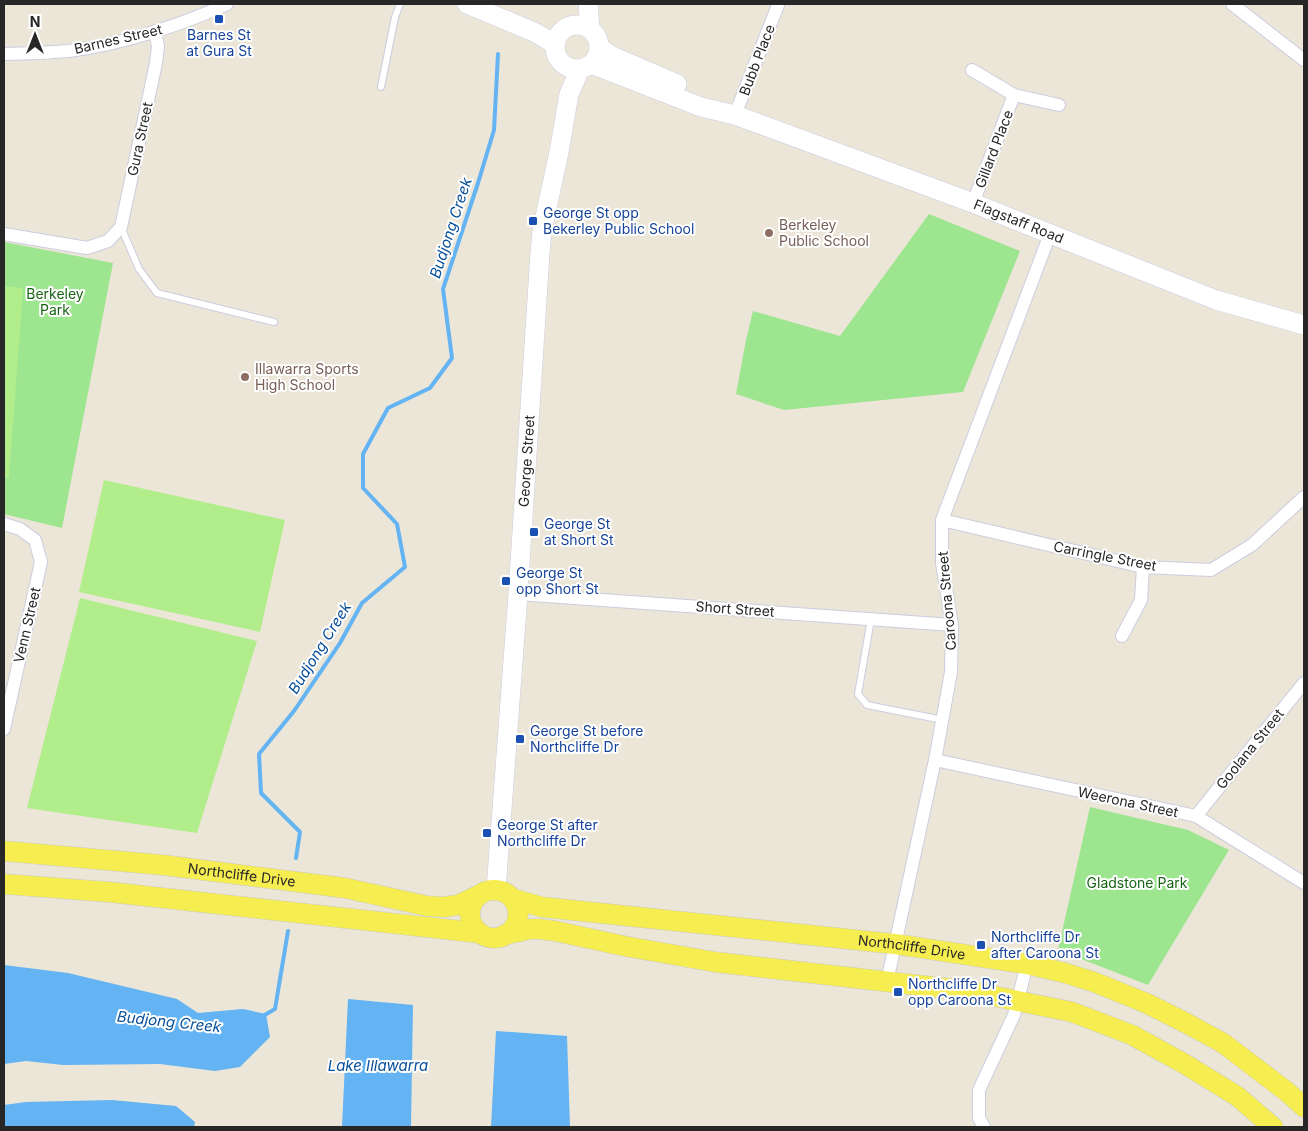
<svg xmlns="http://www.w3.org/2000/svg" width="1308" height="1131" font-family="Inter,sans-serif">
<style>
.green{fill:#9ee590}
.pitch{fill:#b2ed8b}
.water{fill:#64b3f3}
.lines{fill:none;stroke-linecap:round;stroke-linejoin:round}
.stream{stroke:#64b3f3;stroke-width:4}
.lane-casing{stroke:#cdcde1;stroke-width:8}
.street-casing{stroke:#cdcde1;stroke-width:14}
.secondary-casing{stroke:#cdcde1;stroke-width:20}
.primary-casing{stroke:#cbcbcb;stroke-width:21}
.lane{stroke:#fff;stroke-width:6}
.street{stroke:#fff;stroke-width:12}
.secondary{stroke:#fff;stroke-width:19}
.primary{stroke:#f6ed51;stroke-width:20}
.transit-dot{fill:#1a4fb4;stroke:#fff;stroke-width:2}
.education-dot{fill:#8d6e63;stroke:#fff;stroke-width:2}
.labels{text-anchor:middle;stroke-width:4;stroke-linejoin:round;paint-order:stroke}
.transit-label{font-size:14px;fill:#164399;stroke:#fff;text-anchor:start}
.street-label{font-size:14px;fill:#272727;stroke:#fff}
.education-label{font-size:14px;fill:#785e54;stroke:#fff;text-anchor:start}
.park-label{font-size:14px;fill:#186516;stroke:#fff}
.water-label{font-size:15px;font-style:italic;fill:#074e9b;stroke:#fff}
</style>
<rect width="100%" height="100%" fill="#ebe6d7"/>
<path class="green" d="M 929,214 L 1020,251 L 963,392 L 784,410 L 736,394 L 746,340 L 753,311 L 840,336 Z
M 4,242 L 113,263 L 62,528 L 4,514 Z
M 1090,807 L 1188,830 L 1229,850 L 1148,985 L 1058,950 Z"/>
<path class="pitch" d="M 4,286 L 23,288 L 9,478 L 4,477 Z
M 104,480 L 285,520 L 260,632 L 79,592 Z
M 80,598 L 257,641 L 197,833 L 27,808 Z"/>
<path class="water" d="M 4,965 L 68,973 L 177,999 L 198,1013 L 243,1009 L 266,1014 L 270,1037 L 240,1067 L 215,1071 L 160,1064 L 63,1065 L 26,1061 L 4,1064 Z
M 348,999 L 413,1005 L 411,1127 L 342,1127 Z
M 496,1031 L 567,1036 L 570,1127 L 491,1127 Z
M 112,1100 L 176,1106 L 195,1122 L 194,1127 L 4,1127 L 4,1105 L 26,1102 Z"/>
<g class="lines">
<path class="stream" d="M 296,858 L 300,832 L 261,793 L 259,754 L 294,711 L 340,643 L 362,603 L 405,567 L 397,524 L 363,488 L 363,454 L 388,408 L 430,388 L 452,358 L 443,289 L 478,183 L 494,130 L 498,54
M 263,1016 L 275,1009 L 288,931"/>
<g class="lane-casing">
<path id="lane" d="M 381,87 L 395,17 L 400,4
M 121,227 L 139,269 L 157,293 L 274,322
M 871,619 L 858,694 L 867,705 L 943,720"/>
</g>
<g class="street-casing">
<path id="street" d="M 1232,4 L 1304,60
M 4,54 C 26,54 47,53 69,51 C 119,45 182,25 227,4
M 972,70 L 1014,95 L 1059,105
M 735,115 L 778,5
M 973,203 L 1014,95
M 4,234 L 87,248 L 108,241 L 121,227 L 156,63 L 158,46 L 155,31
M 942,520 L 1143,567 L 1211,570 L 1252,545 L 1304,497
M 4,524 L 20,529 L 35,540 L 41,562 L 4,729
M 518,594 L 952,625
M 1122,636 L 1141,600 L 1143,567
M 935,760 L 1196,816 L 1304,883
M 1196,816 L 1304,683
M 887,982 L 935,760 L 951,672 L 952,625 L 942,563 L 942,520 L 1050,234
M 984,1127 L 979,1118 L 979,1090 L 1014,1015 L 1027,964"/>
</g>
<g class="secondary-casing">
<g id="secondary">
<path d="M 467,4 L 534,32 L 555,44"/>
<path d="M 588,4 L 590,29"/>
<circle cx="577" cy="47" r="22"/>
<path d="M 599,47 L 612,56 L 677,84"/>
<path id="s1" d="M 591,64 L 701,107 L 735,115 L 973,203 L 1216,300 L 1304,325"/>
<path id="s2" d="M 496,890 L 518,594 L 540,253 L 542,231 L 559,152 L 569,94 L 580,69"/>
</g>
</g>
<g class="primary-casing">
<g id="primary">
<path id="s3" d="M 4,851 L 163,865 L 345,888 L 427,906 L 444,907 L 458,905 L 477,896"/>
<path d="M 4,884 L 109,892 L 480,933"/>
<circle cx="494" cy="914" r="24"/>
<path id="s4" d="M 513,899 L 542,907 L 895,944 L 1027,964 L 1065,973 L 1094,982 L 1146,1003 L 1186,1023 L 1223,1043 L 1286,1091 L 1304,1107"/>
<path d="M 504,935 L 530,929 L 539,929 L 555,931 L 624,946 L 715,962 L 969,991 L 1072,1012 L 1132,1035 L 1183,1063 L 1237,1096 L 1273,1127"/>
</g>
</g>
<use href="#lane" class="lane"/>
<use href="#street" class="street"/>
<use href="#secondary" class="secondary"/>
<use href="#primary" class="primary"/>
</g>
<g class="transit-dot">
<rect x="214" y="14" width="10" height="10" rx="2.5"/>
<rect x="528" y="216" width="10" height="10" rx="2.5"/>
<rect x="529" y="527" width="10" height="10" rx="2.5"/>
<rect x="501" y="576" width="10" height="10" rx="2.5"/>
<rect x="515" y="734" width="10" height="10" rx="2.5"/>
<rect x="482" y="828" width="10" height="10" rx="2.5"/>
<rect x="976" y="940" width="10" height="10" rx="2.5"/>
<rect x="893" y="987" width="10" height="10" rx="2.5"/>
</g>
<g class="education-dot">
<circle cx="769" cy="233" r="5"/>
<circle cx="245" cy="377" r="5"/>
</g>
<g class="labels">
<g class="transit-label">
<text x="219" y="40" text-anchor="middle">Barnes St<tspan x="219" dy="16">at Gura St</tspan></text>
<text x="543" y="218">George St opp<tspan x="543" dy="16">Bekerley Public School</tspan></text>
<text x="544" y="529">George St<tspan x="544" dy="16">at Short St</tspan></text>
<text x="516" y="578">George St<tspan x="516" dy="16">opp Short St</tspan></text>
<text x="530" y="736">George St before<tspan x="530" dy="16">Northcliffe Dr</tspan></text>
<text x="497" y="830">George St after<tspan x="497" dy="16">Northcliffe Dr</tspan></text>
<text x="991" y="942">Northcliffe Dr<tspan x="991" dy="16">after Caroona St</tspan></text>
<text x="908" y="989">Northcliffe Dr<tspan x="908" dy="16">opp Caroona St</tspan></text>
</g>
<g class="street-label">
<text transform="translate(118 39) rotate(-13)" y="5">Barnes Street</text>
<text transform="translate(757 60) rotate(-69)" y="5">Bubb Place</text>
<text transform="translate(140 139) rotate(-78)" y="5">Gura Street</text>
<text transform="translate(994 149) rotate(-69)" y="5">Gillard Place</text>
<text dy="5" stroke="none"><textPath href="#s1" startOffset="456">Flagstaff Road</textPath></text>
<text dy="5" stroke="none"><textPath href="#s2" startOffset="430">George Street</textPath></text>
<text transform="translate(1105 556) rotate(11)" y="5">Carringle Street</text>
<text transform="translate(947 601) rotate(-95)" y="5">Caroona Street</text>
<text transform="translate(735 609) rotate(4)" y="5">Short Street</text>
<text transform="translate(27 625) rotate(-77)" y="5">Venn Street</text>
<text transform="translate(1250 749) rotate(-51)" y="5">Goolana Street</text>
<text transform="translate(1128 802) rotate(12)" y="5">Weerona Street</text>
<text dy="5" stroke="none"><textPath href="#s3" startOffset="239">Northcliffe Drive</textPath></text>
<text dy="5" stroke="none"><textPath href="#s4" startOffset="402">Northcliffe Drive</textPath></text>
</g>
<g class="education-label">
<text x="779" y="230">Berkeley<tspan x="779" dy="16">Public School</tspan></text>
<text x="255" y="374">Illawarra Sports<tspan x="255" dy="16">High School</tspan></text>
</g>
<g class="park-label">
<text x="55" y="299">Berkeley<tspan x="55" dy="16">Park</tspan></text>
<text x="1137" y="888">Gladstone Park</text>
</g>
<g class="water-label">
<text transform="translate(451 228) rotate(-72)" y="5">Budjong Creek</text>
<text transform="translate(320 648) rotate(-58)" y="5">Budjong Creek</text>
<text transform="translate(169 1022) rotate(6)" y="5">Budjong Creek</text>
<text x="378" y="1071">Lake Illawarra</text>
</g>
</g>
<rect width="1308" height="1131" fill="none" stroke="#272727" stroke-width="10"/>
<g transform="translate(35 35)" stroke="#ffffff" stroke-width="4" paint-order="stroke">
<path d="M0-4L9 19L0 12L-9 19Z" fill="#272727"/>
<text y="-8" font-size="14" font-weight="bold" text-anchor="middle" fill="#272727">N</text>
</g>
</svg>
